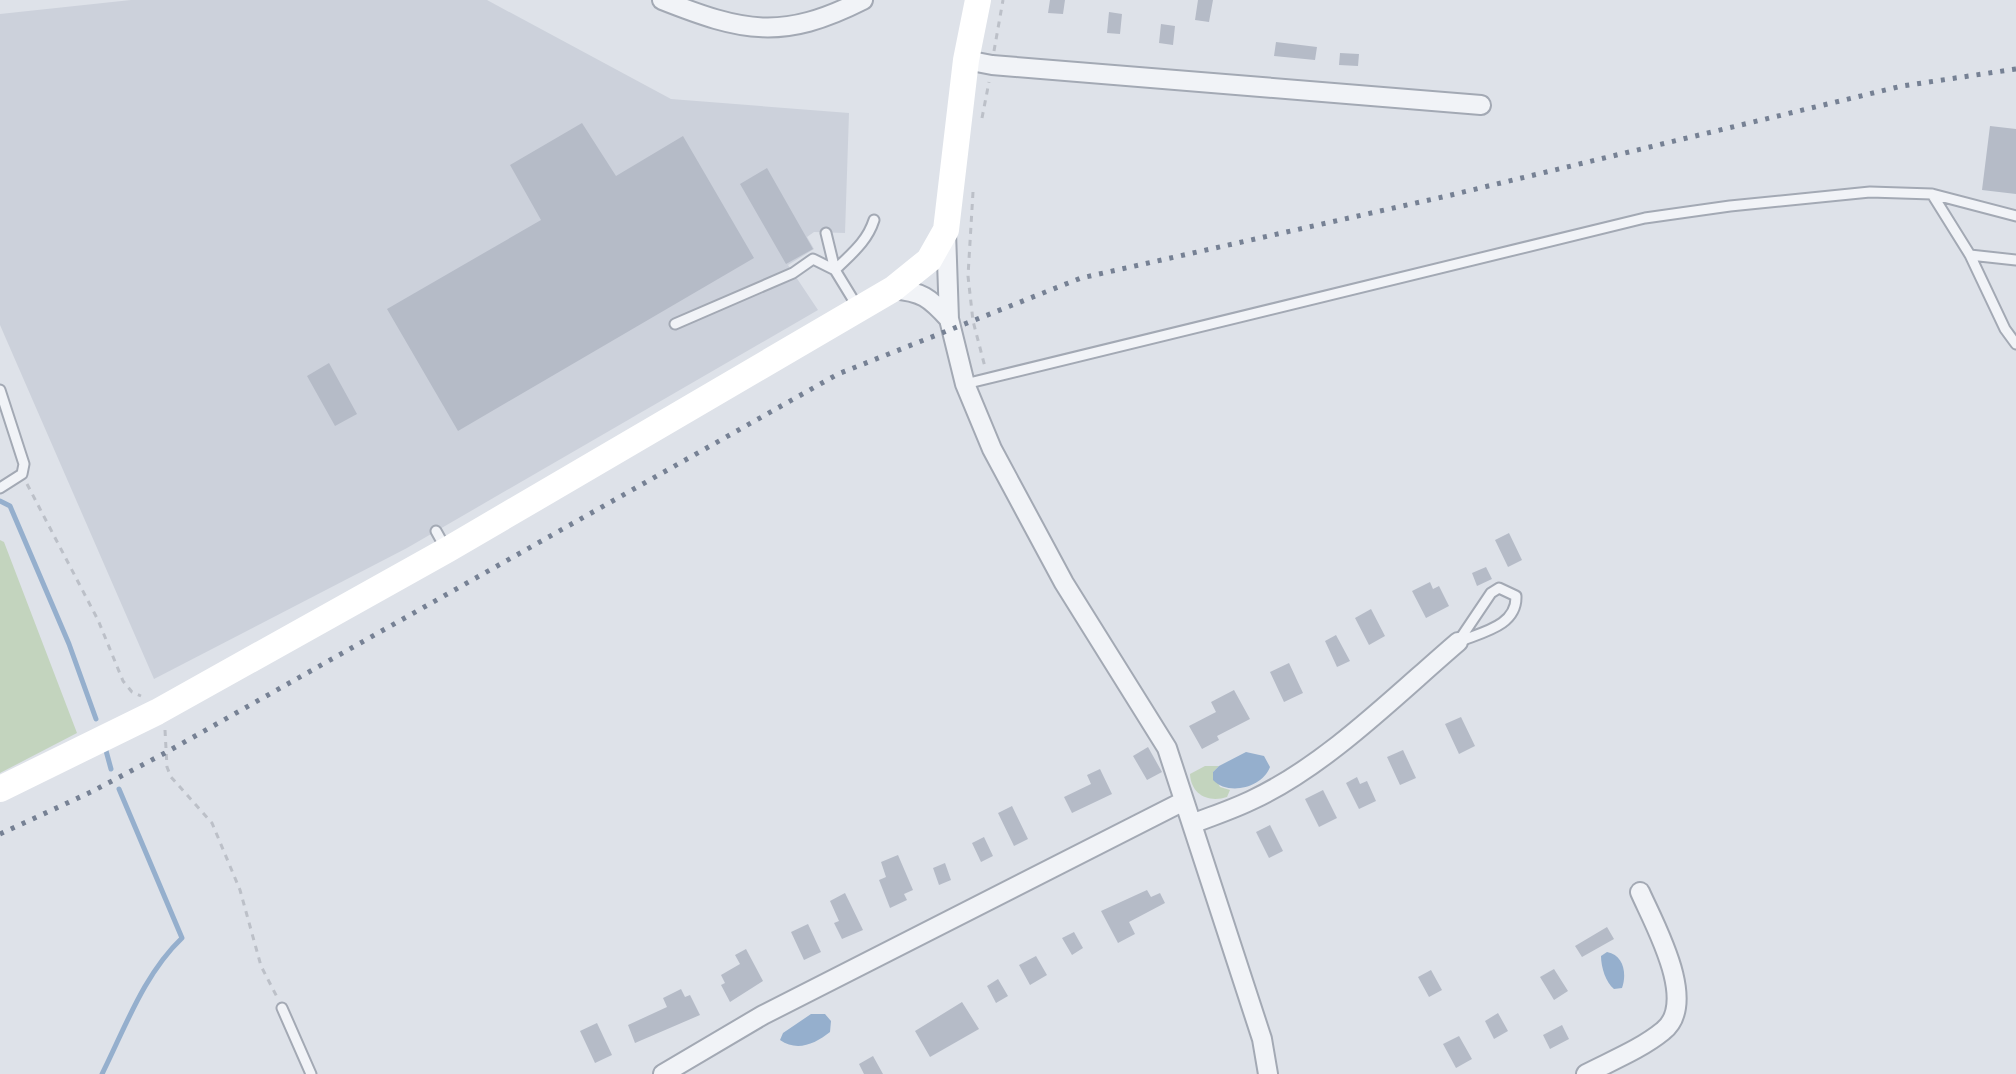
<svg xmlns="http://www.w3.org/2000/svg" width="2016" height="1074" font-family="'Fira Sans',sans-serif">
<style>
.built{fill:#ccd1db}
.green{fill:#c3d4be}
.water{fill:#95afcd}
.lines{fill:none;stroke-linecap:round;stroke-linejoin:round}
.stream{stroke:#95afcd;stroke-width:5}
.building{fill:#b5bbc7}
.lane-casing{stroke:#a3a9b4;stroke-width:13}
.street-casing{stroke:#a3a9b4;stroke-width:22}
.path{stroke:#bcc0c8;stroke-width:3;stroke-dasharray:6 6;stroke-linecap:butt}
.lane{stroke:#f1f3f7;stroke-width:9}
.street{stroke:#f1f3f7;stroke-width:18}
.secondary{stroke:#fff;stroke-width:26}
.rail{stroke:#768194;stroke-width:5;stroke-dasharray:4 8;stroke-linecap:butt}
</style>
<rect width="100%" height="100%" fill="#dee2e9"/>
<path class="built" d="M 131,0 L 487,0 L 671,99 L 849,113 L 845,233 L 814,232 L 807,237 L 814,249 L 788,265 L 818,310 L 407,548 L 154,679 L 0,325 L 0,14 Z"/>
<path class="green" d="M 0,540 L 4,542 L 77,733 L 0,773 Z
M 1205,766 L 1219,766 L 1213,772 L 1220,787 L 1230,790 L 1227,797 C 1209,803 1191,795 1190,774 Z"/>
<path class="water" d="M 1246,752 L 1264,756 L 1270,767 C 1262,788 1228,796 1213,780 L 1213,772 L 1219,766 Z
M 1607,952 C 1624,955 1627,974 1622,988 L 1614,989 C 1606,983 1601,967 1601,956 Z
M 811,1014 L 825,1014 L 831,1021 L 830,1032 C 815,1044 797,1052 780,1040 L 783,1033 Z"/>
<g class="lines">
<path class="stream" d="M 0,501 L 10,506 L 69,644 L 96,719
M 105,747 L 111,769
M 102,1074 C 125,1028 144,974 182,938 L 119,789"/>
</g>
<path class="building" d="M 1050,0 L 1065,0 L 1063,14 L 1048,13 Z
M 1198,0 L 1213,0 L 1209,22 L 1195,20 Z
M 1109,12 L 1122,14 L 1120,34 L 1107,33 Z
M 1161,24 L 1175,26 L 1173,45 L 1159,43 Z
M 1276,42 L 1317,47 L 1315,60 L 1274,56 Z
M 1340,53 L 1359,54 L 1358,66 L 1339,65 Z
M 582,123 L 616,176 L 683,136 L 754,258 L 458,431 L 387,309 L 541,220 L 510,165 Z
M 1990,126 L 2016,129 L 2016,194 L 1982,190 Z
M 767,168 L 813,249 L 786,264 L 740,184 Z
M 329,363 L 357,414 L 335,426 L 307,376 Z
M 1509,533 L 1522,560 L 1508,567 L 1495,540 Z
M 1486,567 L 1492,579 L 1477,586 L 1472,573 Z
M 1430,582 L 1433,589 L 1439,586 L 1449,606 L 1426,618 L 1412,591 Z
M 1371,609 L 1385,636 L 1369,645 L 1355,618 Z
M 1336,635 L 1350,661 L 1337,667 L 1325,641 Z
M 1289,663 L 1303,693 L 1284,702 L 1270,672 Z
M 1234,690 L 1250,719 L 1217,736 L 1219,740 L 1202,749 L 1189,726 L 1216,712 L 1211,702 Z
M 1461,717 L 1475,746 L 1459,754 L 1445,724 Z
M 1148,747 L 1162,772 L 1147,780 L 1133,756 Z
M 1403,750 L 1416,778 L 1400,785 L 1387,757 Z
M 1100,769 L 1112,794 L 1072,813 L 1064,797 L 1091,784 L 1087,775 Z
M 1357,777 L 1360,784 L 1367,781 L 1376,801 L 1359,809 L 1346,783 Z
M 1323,790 L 1337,818 L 1319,827 L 1305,799 Z
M 1012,806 L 1028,839 L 1014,846 L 998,813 Z
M 1270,825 L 1283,851 L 1269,858 L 1256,832 Z
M 984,837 L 993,856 L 981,862 L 972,843 Z
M 898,855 L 913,890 L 904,894 L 907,900 L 890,908 L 879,880 L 886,877 L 881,862 Z
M 945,863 L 951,880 L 939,885 L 933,868 Z
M 1147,890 L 1151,897 L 1160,893 L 1165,903 L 1129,922 L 1135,934 L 1118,943 L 1101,911 Z
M 845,893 L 863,930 L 842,939 L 834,923 L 839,921 L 830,901 Z
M 808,924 L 821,952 L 804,960 L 791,932 Z
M 1607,927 L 1614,939 L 1582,957 L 1575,946 Z
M 1074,932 L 1083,948 L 1072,955 L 1062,938 Z
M 746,949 L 763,981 L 730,1002 L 721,985 L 725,983 L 721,975 L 740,964 L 735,955 Z
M 1036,956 L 1047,975 L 1030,985 L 1019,965 Z
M 1554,969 L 1568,991 L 1554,1000 L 1540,977 Z
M 1431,970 L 1442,990 L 1429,997 L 1418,977 Z
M 998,979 L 1008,996 L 996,1003 L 987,986 Z
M 681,989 L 685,997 L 690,995 L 700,1015 L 635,1043 L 628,1025 L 667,1007 L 663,998 Z
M 962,1002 L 979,1029 L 930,1057 L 915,1031 Z
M 1498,1013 L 1508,1031 L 1494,1039 L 1485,1021 Z
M 597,1023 L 612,1055 L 595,1063 L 580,1031 Z
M 1562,1025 L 1569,1039 L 1550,1049 L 1543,1035 Z
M 1459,1036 L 1472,1059 L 1456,1068 L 1443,1044 Z
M 873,1056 L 883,1074 L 864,1074 L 859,1064 Z"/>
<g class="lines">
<g class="lane-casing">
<path id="lane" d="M 1932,194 L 1970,255 L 2005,329 L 2016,344
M 826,233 L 835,270 C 851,254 867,242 874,220
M 1970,255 L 2016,260
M 675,324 L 793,273 L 813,259 L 835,270 L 857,306
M 965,384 L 1645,218 L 1730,206 L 1870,192 L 1932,194 L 2016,216
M 0,390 L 24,464 L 22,474 L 0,488
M 436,531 L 446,549
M 1499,588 L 1516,596 C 1517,626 1482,632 1458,642 L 1491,593 Z
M 282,1008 L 311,1074"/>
</g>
<g class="street-casing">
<path id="street" d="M 662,0 C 743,32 782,41 863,0
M 966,60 L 992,65 L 1481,105
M 946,232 L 949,319 L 965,384 L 992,449 L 1064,583 L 1167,748 L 1262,1039 L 1268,1074
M 893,289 C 922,292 929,297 949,319
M 1192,824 C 1212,816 1234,809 1254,799 C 1328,764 1396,695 1458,642
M 663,1074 L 763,1015 L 1184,801
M 1586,1074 C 1611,1061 1641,1049 1663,1031 C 1699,1003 1654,924 1640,892"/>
</g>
<path class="path" d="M 994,51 L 1003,0
M 982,118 L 989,82
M 973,192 L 968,276 L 973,321 L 985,367
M 27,484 L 98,620 L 123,681 L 132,692 L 141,696
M 165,730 L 167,767 L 171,777 L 212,823 L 240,890 L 261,966 L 277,997"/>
<use href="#lane" class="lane"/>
<use href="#street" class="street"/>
<path class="secondary" d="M 0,789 L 157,712 L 447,550 L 893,289 L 929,260 L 946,230 L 966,60 L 978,0"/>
<path class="rail" d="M 0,834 L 91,792 L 165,753 L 838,374 L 1081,278 L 1447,196 L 1902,86 L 2016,69"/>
</g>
</svg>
